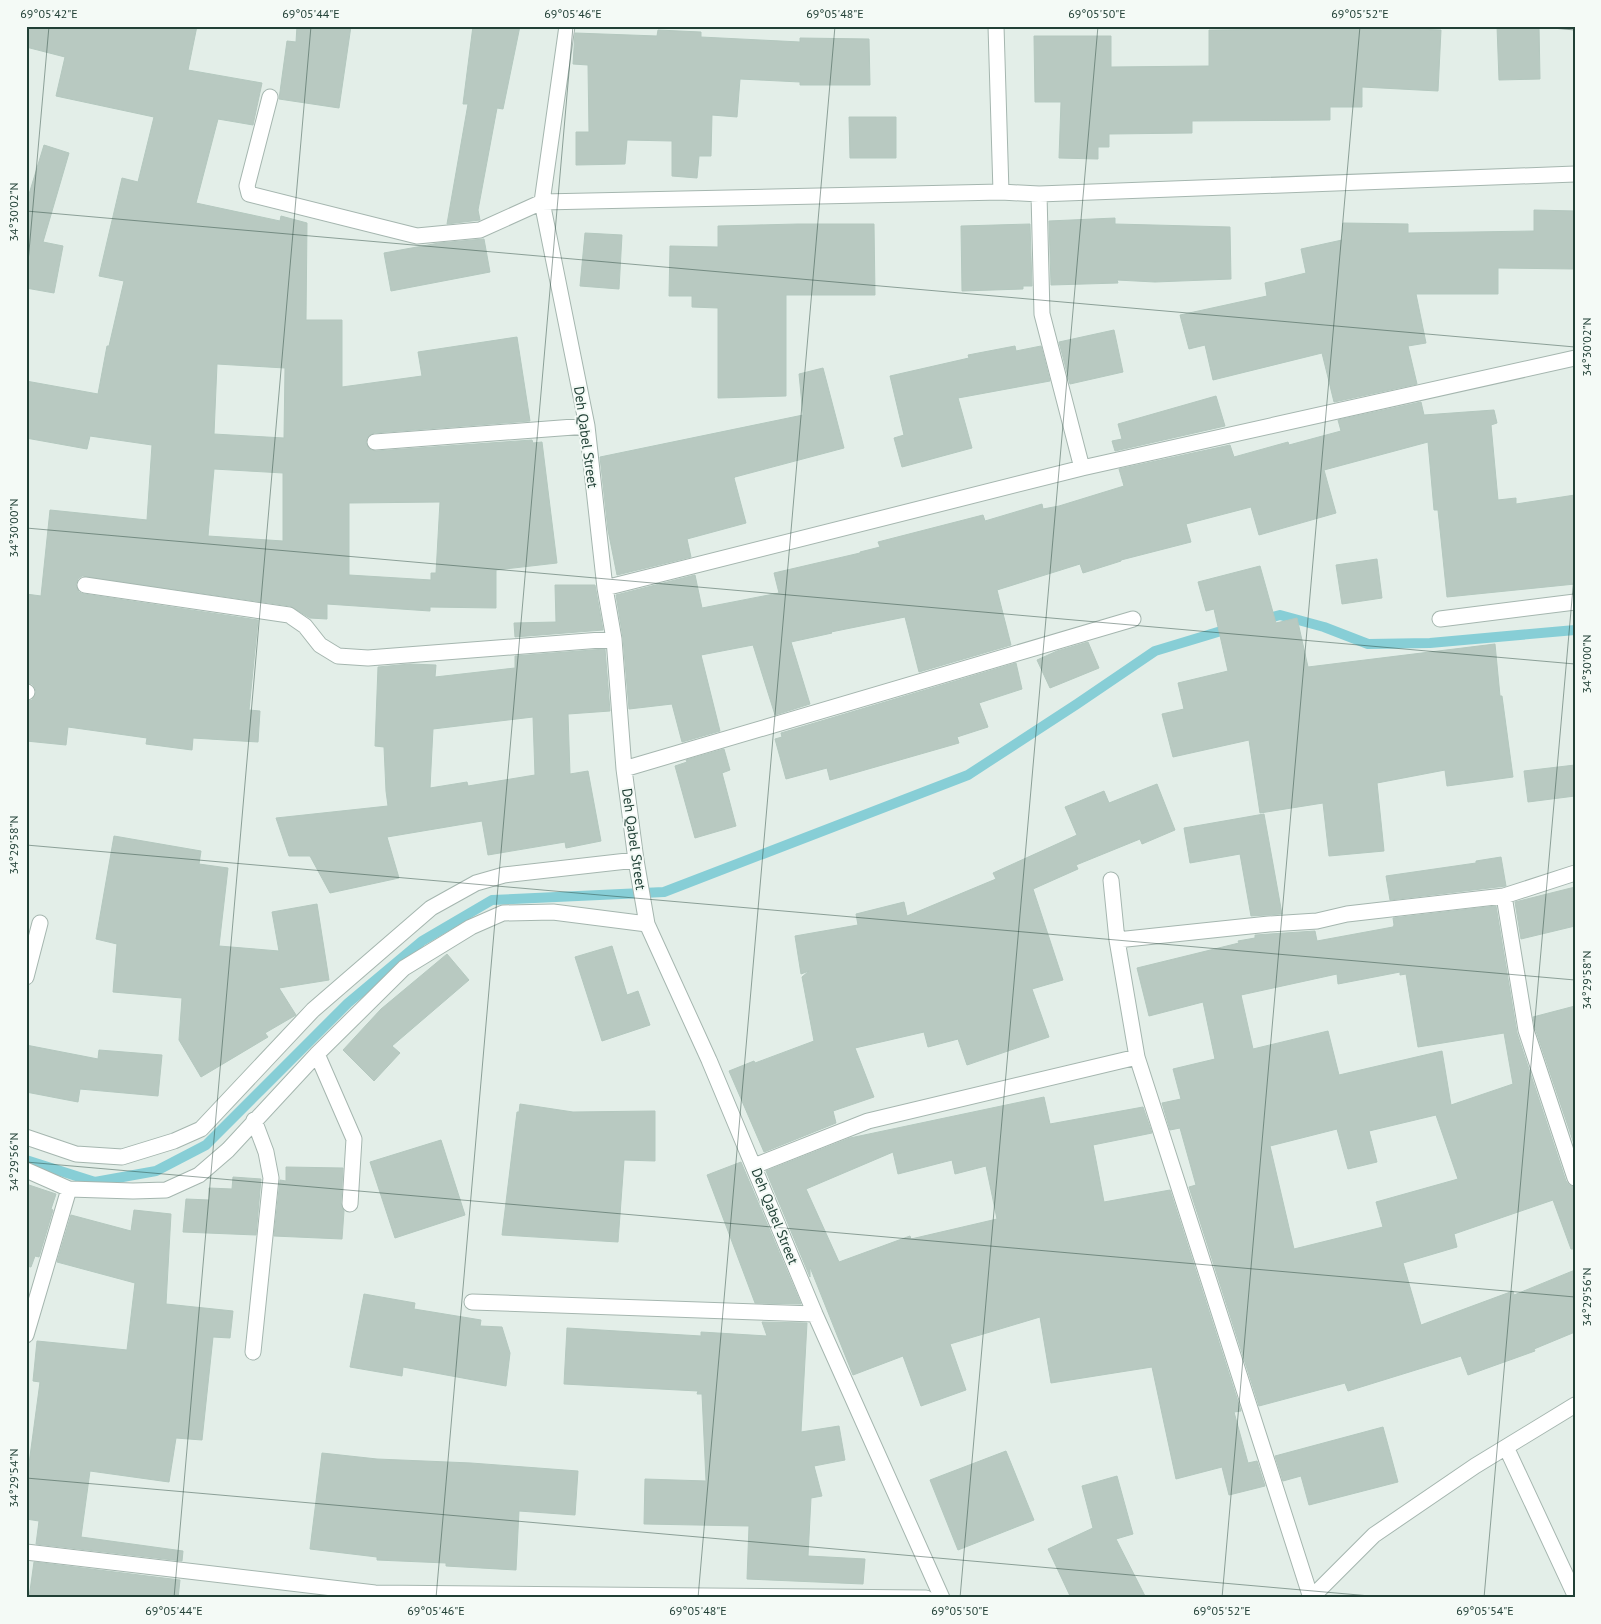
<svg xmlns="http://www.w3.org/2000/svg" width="1601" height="1624" font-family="'PT Sans',sans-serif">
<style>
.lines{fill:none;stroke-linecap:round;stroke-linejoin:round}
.stream{stroke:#87ced6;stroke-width:10}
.building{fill:#b8c9c1;stroke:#b4c8bf;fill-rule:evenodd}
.street-casing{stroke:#a5b6af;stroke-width:17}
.street{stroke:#fff;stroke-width:15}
.ticks{fill:none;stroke:#214036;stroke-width:1;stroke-opacity:0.45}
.labels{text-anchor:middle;stroke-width:4;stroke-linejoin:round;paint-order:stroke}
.street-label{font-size:14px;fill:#214036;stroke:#f4faf6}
.neatline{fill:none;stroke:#214036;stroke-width:2}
.ticks-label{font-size:12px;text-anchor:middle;fill:#214036}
</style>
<rect width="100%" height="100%" fill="#e3eee8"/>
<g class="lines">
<path class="stream" d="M 1262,620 L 1280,615 L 1324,627 L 1368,644 L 1430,643 L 1575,630
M 26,1160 L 95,1182 L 156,1171 L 206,1145 L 348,1003 L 422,941 L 492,900 L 664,892 L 968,775 L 1077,704 L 1155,651 L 1231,628"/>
</g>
<path class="building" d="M 26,26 L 197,26 L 188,70 L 262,83 L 253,125 L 218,119 L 196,203 L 280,221 L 281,216 L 307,223 L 306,320 L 342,320 L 342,387 L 422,376 L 418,352 L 517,337 L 530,421 L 374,433 L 367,438 L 366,443 L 371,450 L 376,451 L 532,440 L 533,443 L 542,442 L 557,563 L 496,570 L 496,608 L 430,607 L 430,611 L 327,604 L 327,619 L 310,618 L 290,606 L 82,576 L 78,579 L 76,584 L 79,592 L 84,594 L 258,620 L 249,710 L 260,711 L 258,742 L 193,738 L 192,750 L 146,744 L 147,738 L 68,727 L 66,745 L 26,741 L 26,701 L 32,700 L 36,692 L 35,688 L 32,684 L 26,683 L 26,594 L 41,596 L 50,510 L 147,520 L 152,445 L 90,436 L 87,449 L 26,438 L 26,381 L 98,394 L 107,346 L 109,346 L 124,281 L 99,276 L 122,178 L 138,182 L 154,117 L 56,96 L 65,57 L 26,47 ZM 217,364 L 285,368 L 284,438 L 214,434 ZM 214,469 L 283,473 L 283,541 L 208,536 ZM 440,502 L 436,573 L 431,573 L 431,580 L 349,575 L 349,503 Z
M 297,26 L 351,26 L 339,108 L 279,99 L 287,41 L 296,42 Z
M 473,26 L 520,26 L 503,109 L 497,108 L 478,210 L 480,220 L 447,224 L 468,104 L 463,104 Z
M 1497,26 L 1539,26 L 1540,79 L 1499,80 Z
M 1394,28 L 1441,30 L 1438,91 L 1362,87 L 1362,107 L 1330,107 L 1330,120 L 1192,121 L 1192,133 L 1109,134 L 1109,147 L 1098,147 L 1098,159 L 1059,158 L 1061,102 L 1035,102 L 1034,36 L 1111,36 L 1111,67 L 1209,66 L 1209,30 Z
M 658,30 L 701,32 L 701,37 L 800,42 L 800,38 L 869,39 L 870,85 L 800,85 L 800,82 L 740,79 L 737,117 L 712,115 L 711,156 L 699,156 L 697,178 L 672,176 L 672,141 L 627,140 L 625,164 L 576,165 L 576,132 L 589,132 L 588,65 L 573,64 L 575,33 L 657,36 Z
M 849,117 L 896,117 L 896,158 L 850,158 Z
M 44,145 L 69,153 L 43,242 L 63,246 L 54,293 L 26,288 L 26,204 Z
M 1534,210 L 1575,211 L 1575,269 L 1498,268 L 1498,294 L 1416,294 L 1426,343 L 1408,346 L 1417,384 L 1334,402 L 1322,353 L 1213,380 L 1205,345 L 1189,349 L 1180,315 L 1267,296 L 1265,283 L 1306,273 L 1301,249 L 1342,240 L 1343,223 L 1408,224 L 1408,233 L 1534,231 Z
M 1115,218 L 1115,224 L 1230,227 L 1231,279 L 1155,282 L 1117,280 L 1118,283 L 1051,285 L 1049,221 Z
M 798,224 L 874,224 L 875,295 L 786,295 L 786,396 L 718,398 L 718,308 L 692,307 L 692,296 L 669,296 L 670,246 L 718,247 L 718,226 Z
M 1030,224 L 1032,286 L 1023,286 L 1023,289 L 962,291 L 961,226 Z
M 585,233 L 622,235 L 619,289 L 580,286 Z
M 484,239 L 490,272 L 391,291 L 384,253 L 439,243 Z
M 1114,330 L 1123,372 L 1070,384 L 1059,342 Z
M 1015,346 L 1016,351 L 1041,346 L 1050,381 L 958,398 L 972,448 L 902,467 L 894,438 L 904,435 L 890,376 L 969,358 L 968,355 Z
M 823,368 L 844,448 L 735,477 L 734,478 L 746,523 L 687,539 L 691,557 L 617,575 L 608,530 L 600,457 L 803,415 L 799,374 Z
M 1216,396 L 1225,426 L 1115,451 L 1112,441 L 1122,439 L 1118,424 Z
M 1421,402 L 1424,415 L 1494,410 L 1497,423 L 1491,425 L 1498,500 L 1516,498 L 1516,504 L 1575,495 L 1575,584 L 1447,597 L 1438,510 L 1434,510 L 1428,442 L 1324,470 L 1336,513 L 1259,535 L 1251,507 L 1186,524 L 1191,542 L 1121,560 L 1121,561 L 1083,573 L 1080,564 L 997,590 L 1011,645 L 919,672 L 905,617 L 831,632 L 832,633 L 791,642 L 810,704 L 775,715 L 753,645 L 701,655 L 720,731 L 682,742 L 672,704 L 629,709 L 623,638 L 616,595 L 695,575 L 702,608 L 779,593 L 774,573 L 860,553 L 860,552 L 880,547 L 878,542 L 983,515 L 985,521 L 1042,504 L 1043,509 L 1059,506 L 1124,486 L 1119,469 L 1230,445 L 1234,457 L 1288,442 L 1289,445 L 1341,431 L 1338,420 Z
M 1377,559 L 1382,598 L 1342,604 L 1336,565 Z
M 1260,566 L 1276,623 L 1297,618 L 1308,667 L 1495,644 L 1500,696 L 1502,696 L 1513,777 L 1447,786 L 1445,770 L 1377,783 L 1384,851 L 1329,856 L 1323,803 L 1260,813 L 1249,740 L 1173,757 L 1162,714 L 1184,709 L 1178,683 L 1228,671 L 1214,609 L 1206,611 L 1198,582 Z
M 555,585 L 595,585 L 603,630 L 515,637 L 514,623 L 556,622 Z
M 1088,642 L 1099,668 L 1050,688 L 1037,660 L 1057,651 Z
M 605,649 L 610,711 L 568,714 L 570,774 L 588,771 L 601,841 L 566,848 L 565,842 L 488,855 L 482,821 L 387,837 L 399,878 L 330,893 L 310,856 L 289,856 L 276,818 L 388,806 L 386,791 L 384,747 L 375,746 L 378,667 L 410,664 L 436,665 L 435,677 L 515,668 L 515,656 ZM 533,717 L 535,775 L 468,786 L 467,782 L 430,788 L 433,729 Z
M 1016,663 L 1022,689 L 979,703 L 988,727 L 957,737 L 959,743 L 830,780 L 827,768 L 786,779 L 775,739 L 782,737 L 781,733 Z
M 724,749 L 730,770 L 722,773 L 736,826 L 695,838 L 675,766 L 687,762 L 686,760 Z
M 1575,765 L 1575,796 L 1528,802 L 1524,771 Z
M 1157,784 L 1175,830 L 1142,844 L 1140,839 L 1076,865 L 1078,869 L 1033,889 L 1063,980 L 1032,989 L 1049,1037 L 967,1065 L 958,1039 L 928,1047 L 924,1032 L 855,1048 L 874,1097 L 833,1111 L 836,1123 L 764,1152 L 729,1071 L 754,1061 L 755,1063 L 814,1041 L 802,977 L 809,971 L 801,974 L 795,936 L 858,925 L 856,914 L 904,902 L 907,916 L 996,879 L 993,873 L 1077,835 L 1065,807 L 1104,791 L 1109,803 Z
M 1264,814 L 1282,914 L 1251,916 L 1240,854 L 1190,863 L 1184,828 Z
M 114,836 L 201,851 L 199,864 L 228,868 L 219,946 L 279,951 L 272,912 L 317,904 L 329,980 L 279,988 L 296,1015 L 265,1033 L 268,1037 L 201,1077 L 179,1040 L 182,998 L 113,992 L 117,944 L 96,939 Z
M 1501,857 L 1506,886 L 1390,900 L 1386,876 L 1476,863 L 1476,861 Z
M 1575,887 L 1575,926 L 1521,939 L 1515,902 Z
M 1496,906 L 1517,1033 L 1566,1181 L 1569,1185 L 1575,1187 L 1575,1249 L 1571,1249 L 1553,1200 L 1454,1234 L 1457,1247 L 1403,1263 L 1421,1325 L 1513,1291 L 1514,1295 L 1575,1270 L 1575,1332 L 1534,1349 L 1535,1351 L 1468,1375 L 1461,1356 L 1348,1391 L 1345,1383 L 1259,1406 L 1189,1187 L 1196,1185 L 1180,1128 L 1170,1130 L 1162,1103 L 1181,1099 L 1173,1069 L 1215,1059 L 1203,1002 L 1149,1016 L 1137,968 L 1239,943 L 1238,941 L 1255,938 L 1255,935 L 1315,931 L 1317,941 L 1393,927 L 1394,925 L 1393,918 ZM 1400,972 L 1400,975 L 1406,974 L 1418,1047 L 1504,1033 L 1513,1084 L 1451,1105 L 1442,1051 L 1339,1075 L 1328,1031 L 1253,1049 L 1241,995 L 1337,974 L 1338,984 ZM 1436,1115 L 1458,1179 L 1376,1202 L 1383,1227 L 1294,1249 L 1270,1146 L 1337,1129 L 1348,1169 L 1377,1162 L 1369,1131 Z
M 612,946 L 627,995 L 638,991 L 650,1025 L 602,1041 L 575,957 Z
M 447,954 L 469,980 L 392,1046 L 400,1053 L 374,1081 L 343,1050 L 381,1009 Z
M 1575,1006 L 1575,1147 L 1535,1028 L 1533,1017 Z
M 26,1045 L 98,1059 L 99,1050 L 162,1055 L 158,1096 L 80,1089 L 78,1102 L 26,1092 Z
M 1044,1097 L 1050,1124 L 1143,1107 L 1152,1133 L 1093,1145 L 1104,1202 L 1170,1190 L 1241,1411 L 1234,1412 L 1248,1463 L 1257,1461 L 1265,1486 L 1229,1495 L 1222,1467 L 1176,1479 L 1152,1367 L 1051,1383 L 1040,1317 L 950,1344 L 966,1390 L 921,1406 L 903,1356 L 853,1375 L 810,1267 L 810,1277 L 766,1171 L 850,1138 ZM 893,1152 L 898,1174 L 952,1160 L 955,1174 L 986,1166 L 997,1219 L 911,1239 L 910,1236 L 839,1262 L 806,1189 Z
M 520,1104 L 573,1112 L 655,1111 L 655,1161 L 624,1160 L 618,1242 L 502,1235 L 517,1112 L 519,1112 Z
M 441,1140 L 465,1215 L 395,1238 L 370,1162 Z
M 741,1162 L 801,1304 L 755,1303 L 707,1175 Z
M 286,1167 L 343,1168 L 341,1203 L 344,1211 L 342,1239 L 274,1236 L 280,1180 L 286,1181 Z
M 233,1177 L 261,1179 L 256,1235 L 183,1232 L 186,1199 L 209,1200 L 209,1188 L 232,1189 Z
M 26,1184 L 56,1194 L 51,1209 L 53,1210 L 39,1257 L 35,1256 L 31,1267 L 26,1266 Z
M 134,1210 L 171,1214 L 166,1304 L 233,1311 L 230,1338 L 213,1337 L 202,1440 L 176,1438 L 169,1482 L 90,1471 L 81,1537 L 183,1551 L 182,1561 L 36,1544 L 39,1521 L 26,1519 L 26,1471 L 28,1471 L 40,1382 L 33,1381 L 37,1341 L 127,1350 L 135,1283 L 57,1262 L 71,1215 L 131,1231 Z
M 364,1294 L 415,1303 L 414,1309 L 481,1320 L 480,1326 L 502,1327 L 510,1353 L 506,1386 L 403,1367 L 402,1376 L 350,1367 Z
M 762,1322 L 807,1323 L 801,1432 L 839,1426 L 845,1460 L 814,1466 L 822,1496 L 811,1498 L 808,1556 L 865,1559 L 863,1584 L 747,1579 L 749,1526 L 644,1524 L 645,1479 L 706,1481 L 702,1394 L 697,1394 L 698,1391 L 564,1384 L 567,1328 L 701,1336 L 701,1332 L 767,1336 Z
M 1383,1427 L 1398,1482 L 1309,1505 L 1301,1476 L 1283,1481 L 1275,1456 Z
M 1006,1451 L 1034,1520 L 958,1550 L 930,1480 Z
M 322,1453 L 377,1459 L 471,1463 L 578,1471 L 575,1515 L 519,1511 L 516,1570 L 446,1566 L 446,1563 L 377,1560 L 377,1557 L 310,1549 Z
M 1117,1476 L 1133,1534 L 1116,1539 L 1146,1598 L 1071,1598 L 1048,1549 L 1093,1528 L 1082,1486 Z
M 34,1562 L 180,1580 L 178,1598 L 29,1598 Z"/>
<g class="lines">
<g class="street-casing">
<path id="street" d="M 567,26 L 542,202 L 587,426 L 605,588 L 614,639 L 624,769 L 636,860 L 647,924 L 709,1060 L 815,1314 L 942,1598
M 996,26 L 1001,192
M 270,97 L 247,186 L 249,194 L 417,236 L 480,230 L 542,202 L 1001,192 L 1039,194 L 1575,174
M 1039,194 L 1042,314 L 1082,468
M 375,442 L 587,426
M 85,585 L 289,615 L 305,626 L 320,645 L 338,656 L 368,658 L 614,639
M 605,588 L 1082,468 L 1575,358
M 1440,619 L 1575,602
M 26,692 L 27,692
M 624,769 L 1133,619
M 1111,880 L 1117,940 L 1137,1057 L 1311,1598
M 1504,896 L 1526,1030 L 1575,1178
M 1117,940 L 1269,924 L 1317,921 L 1347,914 L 1504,896 L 1575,873
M 26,977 L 40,923
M 317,1054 L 354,1139 L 350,1204
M 26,1137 L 76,1154 L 122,1157 L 174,1141 L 201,1129 L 313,1010 L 431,908 L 476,883 L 504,875 L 636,860
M 754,1166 L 868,1121 L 1137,1057
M 26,1170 L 69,1189 L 133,1191 L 166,1190 L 199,1175 L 228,1150 L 317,1054 L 404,968 L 471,927 L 503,913 L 553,912 L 647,924
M 472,1302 L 815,1314
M 26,1335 L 69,1189
M 253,1352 L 271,1178 L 266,1152 L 254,1120
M 1506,1447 L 1575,1595
M 26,1552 L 375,1593 L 926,1598
M 1311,1598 L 1374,1535 L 1475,1466 L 1575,1405"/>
</g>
<use href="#street" class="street"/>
</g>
<path class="ticks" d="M 1529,26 L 1575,30M 26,211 L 1575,347M 26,285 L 49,26M 26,528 L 1575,664M 26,845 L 1575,980M 26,1162 L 1575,1297M 26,1478 L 1393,1598M 174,1598 L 311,26M 436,1598 L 573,26M 698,1598 L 835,26M 960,1598 L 1098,26M 1222,1598 L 1360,26M 1484,1598 L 1575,565"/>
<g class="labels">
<g class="street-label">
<text transform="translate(586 437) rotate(82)" y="5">Deh Qabel Street</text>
<text transform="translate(634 839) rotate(82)" y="5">Deh Qabel Street</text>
<text transform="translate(775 1216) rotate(68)" y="5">Deh Qabel Street</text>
</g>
</g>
<rect width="1601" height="1624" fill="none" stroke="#f4faf6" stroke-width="55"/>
<rect x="28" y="28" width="1546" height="1568" class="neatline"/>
<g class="ticks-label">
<text x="49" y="18">69°05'42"E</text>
<text x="311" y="18">69°05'44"E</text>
<text x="573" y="18">69°05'46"E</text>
<text x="835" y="18">69°05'48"E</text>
<text x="1097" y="18">69°05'50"E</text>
<text x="1360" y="18">69°05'52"E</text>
<text transform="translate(14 212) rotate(-90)" y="4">34°30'02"N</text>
<text transform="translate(1587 347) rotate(-90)" y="4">34°30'02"N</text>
<text transform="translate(14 528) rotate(-90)" y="4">34°30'00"N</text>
<text transform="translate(1587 664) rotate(-90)" y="4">34°30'00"N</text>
<text transform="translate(14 845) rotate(-90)" y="4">34°29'58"N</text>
<text transform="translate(1587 980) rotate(-90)" y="4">34°29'58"N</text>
<text transform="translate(14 1162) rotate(-90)" y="4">34°29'56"N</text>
<text transform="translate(1587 1297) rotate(-90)" y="4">34°29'56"N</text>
<text transform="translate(14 1478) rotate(-90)" y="4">34°29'54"N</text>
<text x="174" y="1615">69°05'44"E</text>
<text x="436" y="1615">69°05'46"E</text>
<text x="698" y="1615">69°05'48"E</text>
<text x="960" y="1615">69°05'50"E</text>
<text x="1222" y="1615">69°05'52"E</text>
<text x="1485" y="1615">69°05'54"E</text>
</g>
</svg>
